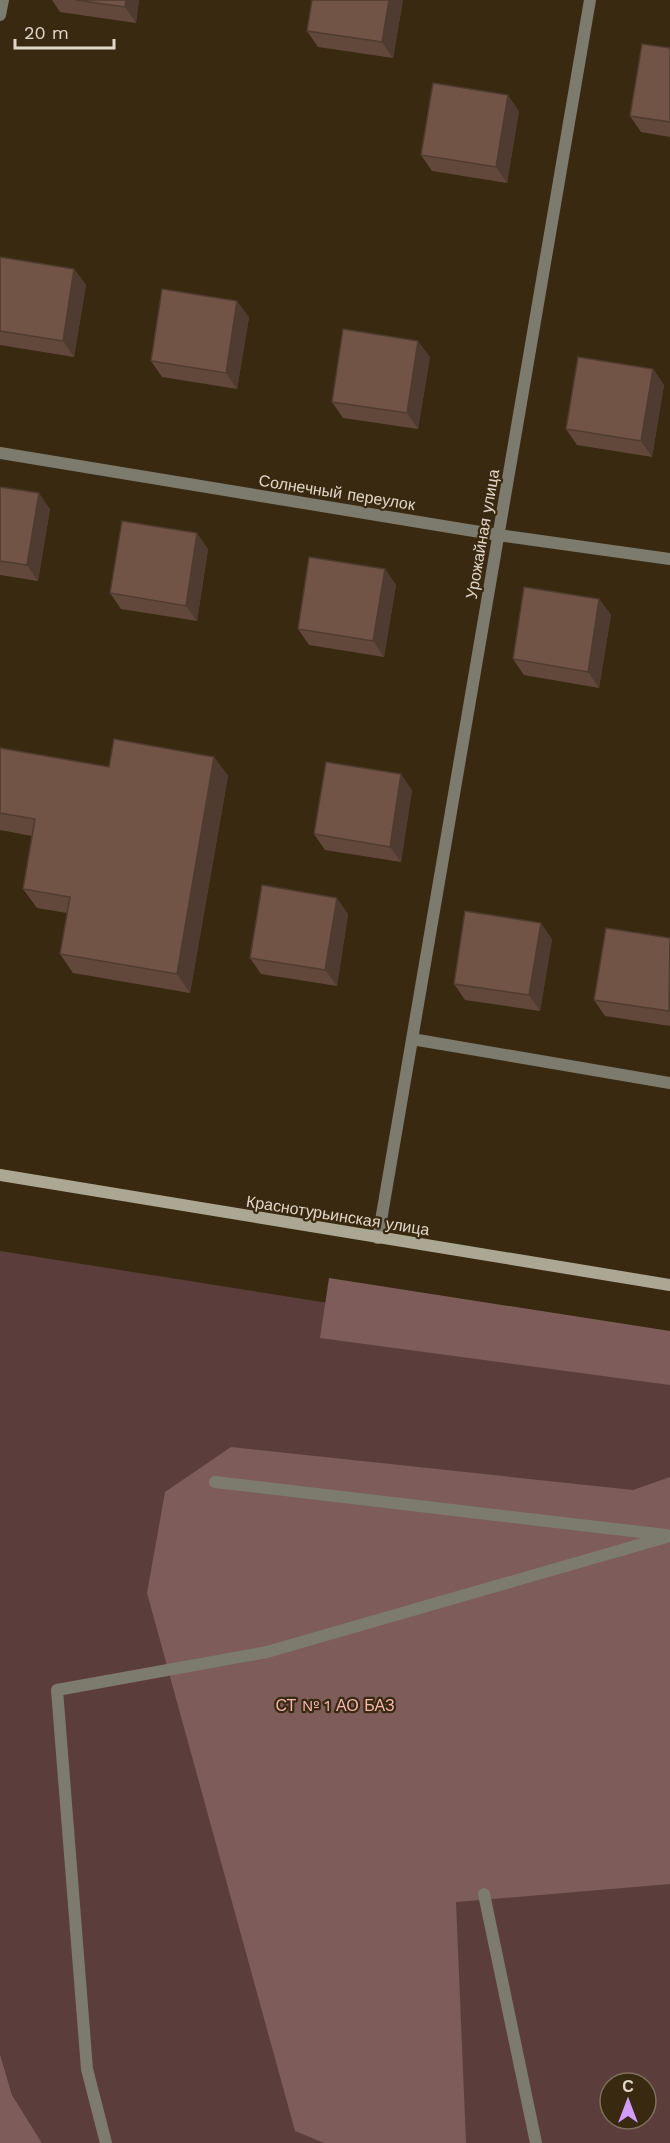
<svg xmlns="http://www.w3.org/2000/svg" width="670" height="2143" font-family="'Work Sans',sans-serif">
<style>
.green{fill:#5b3e3b;fill-rule:evenodd}
.forest{fill:#7d5c59}
.lines{fill:none;stroke-linecap:round;stroke-linejoin:round}
.lane{stroke:#7d7b6e;stroke-width:12}
.street{stroke:#7d7b6e;stroke-width:12}
.secondary{stroke:#aba792;stroke-width:12}
.wall{fill:#61483b}
.shaded-wall{fill:#4f3b30}
.building{fill:#715445;stroke:#4f3b30;stroke-width:1.5}
.labels{text-anchor:middle;stroke-width:4.5;stroke-linejoin:round;paint-order:stroke}
.street-label{font-size:16px;fill:#e1d7c9;stroke:#392911}
.park-label{font-size:16px;fill:#f7b7b2;stroke:#392911}
</style>
<rect width="100%" height="100%" fill="#392911"/>
<path class="green" d="M 0,1251 L 670,1357 L 670,2143 L 42,2143 L 12,2095 L 0,2054 ZM 610,2083 L 646,2083 L 646,2119 L 610,2119 Z"/>
<path class="forest" d="M 329,1278 L 670,1331 L 670,1385 L 320,1338 Z
M 231,1447 L 633,1490 L 670,1477 L 670,1884 L 456,1902 L 466,2143 L 324,2143 L 295,2131 L 147,1593 L 165,1492 Z
M 0,2054 L 12,2095 L 42,2143 L 0,2143 Z"/>
<g class="lines">
<path class="lane" d="M 215,1482 L 666,1535
M 484,1894 L 536,2143
M 106,2143 L 87,2069 L 57,1690 L 267,1652 L 670,1536"/>
<path class="street" d="M 0,15 L 3,0
M 0,453 L 498,535 L 670,559
M 412,1039 L 670,1083
M 378,1238 L 590,0"/>
<path class="secondary" d="M 0,1175 L 670,1285"/>
</g>
<path class="wall" d="M 52,0 L 139,0 L 136,23 L 60,12 Z
M 403,0 L 393,58 L 318,47 L 307,31 Z
M 670,48 L 670,137 L 641,132 L 630,116 Z
M 519,111 L 507,183 L 432,171 L 421,155 Z
M 0,257 L 74,269 L 86,285 L 74,357 L 0,345 Z
M 249,317 L 237,389 L 162,377 L 151,361 Z
M 430,357 L 418,429 L 343,418 L 332,402 Z
M 653,369 L 664,385 L 652,457 L 577,445 L 566,429 Z
M 0,487 L 50,509 L 38,581 L 0,575 Z
M 208,549 L 197,621 L 121,609 L 110,593 Z
M 385,569 L 396,585 L 384,657 L 309,645 L 298,629 Z
M 599,599 L 611,615 L 599,688 L 524,675 L 513,659 Z
M 0,748 L 109,767 L 214,757 L 228,776 L 190,993 L 73,973 L 60,954 L 67,913 L 37,908 L 23,889 L 32,836 L 0,830 Z
M 412,790 L 401,862 L 325,850 L 314,834 Z
M 348,914 L 337,986 L 261,974 L 250,958 Z
M 670,938 L 670,1026 L 605,1016 L 594,1000 Z
M 552,939 L 540,1011 L 465,1000 L 454,984 Z"/>
<path class="shaded-wall" d="M 126,0 L 139,0 L 136,23 L 125,7 Z
M 389,0 L 403,0 L 393,58 L 382,42 Z
M 508,95 L 519,111 L 507,183 L 496,167 Z
M 74,269 L 86,285 L 74,357 L 63,341 Z
M 237,301 L 249,317 L 237,389 L 226,373 Z
M 418,341 L 430,357 L 418,429 L 407,413 Z
M 653,369 L 664,385 L 652,457 L 641,441 Z
M 39,493 L 50,509 L 38,581 L 27,565 Z
M 197,533 L 208,549 L 197,621 L 186,606 Z
M 385,569 L 396,585 L 384,657 L 373,641 Z
M 599,599 L 611,615 L 599,688 L 588,672 Z
M 214,757 L 228,776 L 190,993 L 177,974 Z
M 401,774 L 412,790 L 401,862 L 390,847 Z
M 337,898 L 348,914 L 337,986 L 325,970 Z
M 541,923 L 552,939 L 540,1011 L 529,995 Z"/>
<path class="building" d="M 76,0 L 126,0 L 125,7 Z
M 312,0 L 389,0 L 382,42 L 307,31 Z
M 642,44 L 670,48 L 670,122 L 630,116 Z
M 433,83 L 508,95 L 496,167 L 421,155 Z
M 0,257 L 74,269 L 63,341 L 0,331 Z
M 162,289 L 237,301 L 226,373 L 151,361 Z
M 343,329 L 418,341 L 407,413 L 332,402 Z
M 578,357 L 653,369 L 641,441 L 566,429 Z
M 0,487 L 39,493 L 27,565 L 0,561 Z
M 122,521 L 197,533 L 186,606 L 110,593 Z
M 309,557 L 385,569 L 373,641 L 298,629 Z
M 524,587 L 599,599 L 588,672 L 513,659 Z
M 114,739 L 214,757 L 177,974 L 60,954 L 70,897 L 23,889 L 35,819 L 0,813 L 0,748 L 109,767 Z
M 326,762 L 401,774 L 390,847 L 314,834 Z
M 262,885 L 337,898 L 325,970 L 250,958 Z
M 465,911 L 541,923 L 529,995 L 454,984 Z
M 606,928 L 670,938 L 669,1011 L 594,1000 Z"/>
<g class="labels">
<g class="street-label">
<text transform="translate(337 492) rotate(9)" y="6">Солнечный переулок</text>
<text transform="translate(482 534) rotate(-80)" y="6">Урожайная улица</text>
<text transform="translate(338 1215) rotate(9)" y="6">Краснотурьинская улица</text>
</g>
<g class="park-label">
<text x="335" y="1711">СТ № 1 АО БАЗ</text>
</g>
</g>
<g transform="translate(628 2101)"><circle r="28" fill="#392911" stroke="#7c6f5b" stroke-width="1.5"/>
<path d="M0-4.5L10 22L0 15L-10 22Z" fill="#d29cfd"/>
<text y="-9" font-size="16" font-weight="bold" text-anchor="middle" fill="#e1d7c9">С</text>
</g>
<path d="M15 39v9h99v-9" fill="none" stroke="#e1d7c9" stroke-width="3"/>
<text x="24" y="39" font-size="18" fill="#e1d7c9" stroke="#392911" stroke-width="4.5" paint-order="stroke">20 m</text>
</svg>
